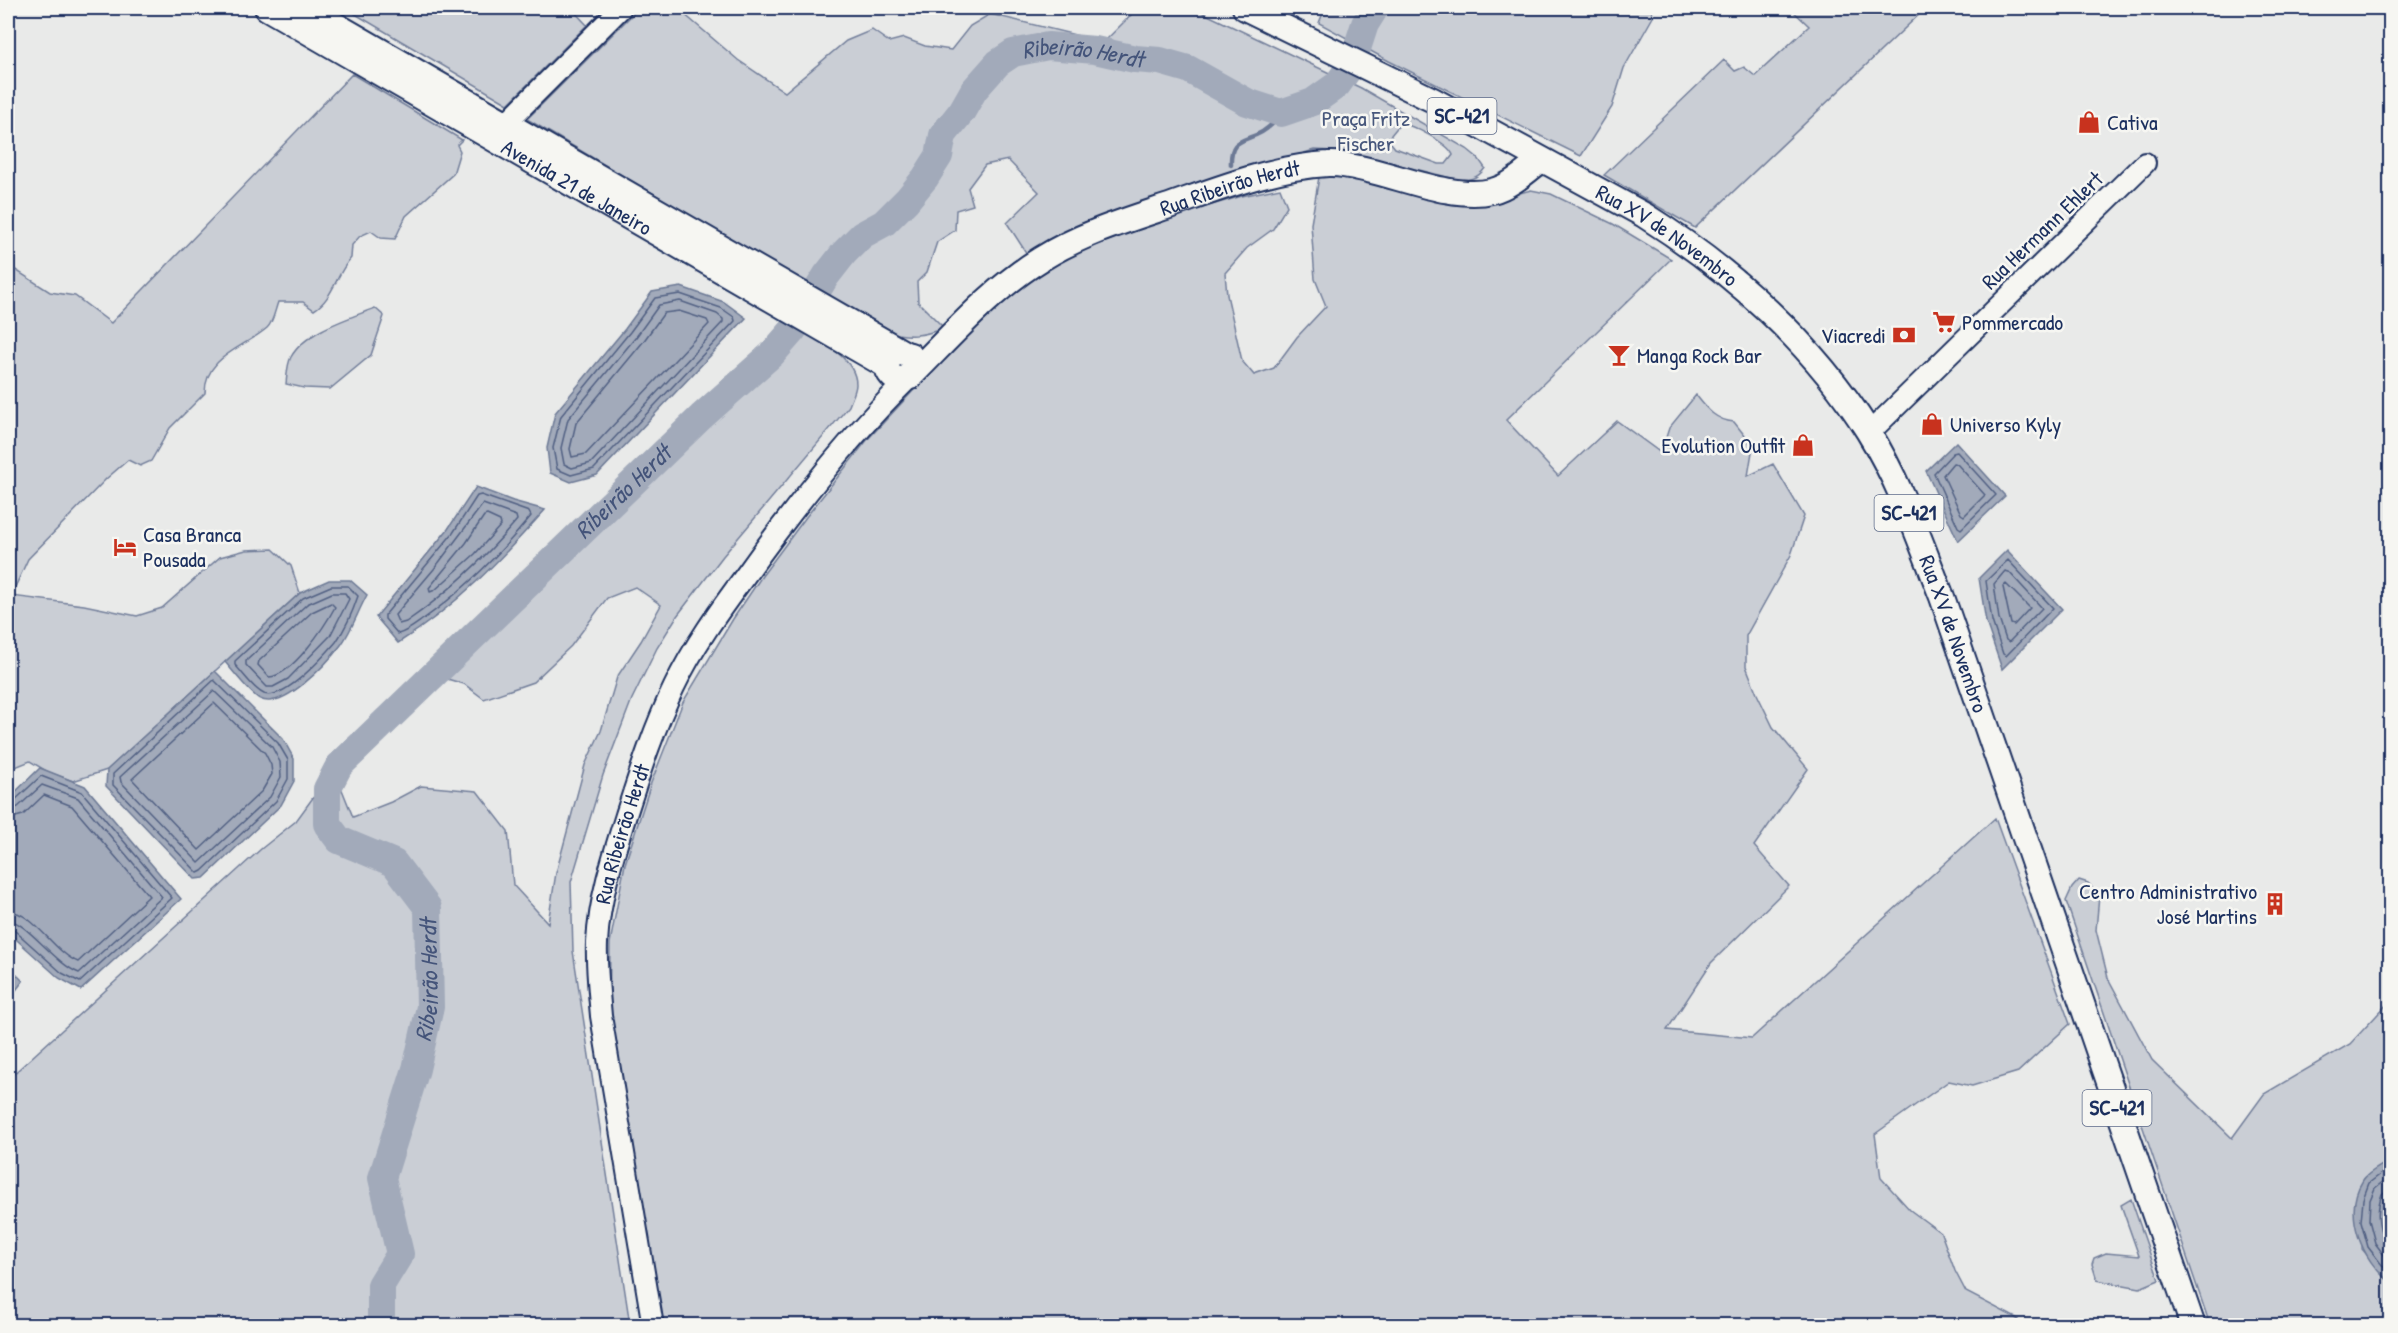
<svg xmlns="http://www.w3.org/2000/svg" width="2398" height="1333" font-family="'Patrick Hand',sans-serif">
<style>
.green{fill:#caced5;stroke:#727e9a;stroke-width:1.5;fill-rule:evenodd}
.water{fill:#a2aaba;stroke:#6c7995;stroke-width:1.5}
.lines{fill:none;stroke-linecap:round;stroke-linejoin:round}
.shore{stroke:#516083;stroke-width:1.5}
.stream{stroke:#6c7995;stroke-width:4.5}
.river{stroke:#a2aaba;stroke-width:28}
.minor-casing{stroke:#1b2f5e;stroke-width:24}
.major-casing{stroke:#1b2f5e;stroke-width:28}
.minor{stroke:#f6f6f2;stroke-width:20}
.major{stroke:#f6f6f2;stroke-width:24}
.labels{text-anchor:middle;stroke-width:5;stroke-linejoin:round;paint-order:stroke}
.shield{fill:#f6f6f2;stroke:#5d6b8a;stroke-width:1.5}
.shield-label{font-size:21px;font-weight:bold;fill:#1b2f5e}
.park-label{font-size:22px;fill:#47577c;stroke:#f6f6f2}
.poi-label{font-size:22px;fill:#1b2f5e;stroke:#f6f6f2;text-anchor:start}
.street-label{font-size:22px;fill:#1b2f5e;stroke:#f6f6f2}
.water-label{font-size:24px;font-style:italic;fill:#44547a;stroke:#f6f6f2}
</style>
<rect width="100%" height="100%" fill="#e9eae9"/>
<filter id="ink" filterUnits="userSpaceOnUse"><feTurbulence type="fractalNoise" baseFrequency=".0167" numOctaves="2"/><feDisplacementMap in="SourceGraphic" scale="12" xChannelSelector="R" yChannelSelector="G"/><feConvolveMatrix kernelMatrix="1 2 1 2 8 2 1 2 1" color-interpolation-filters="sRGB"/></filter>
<g filter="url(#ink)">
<path class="green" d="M 345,8 L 571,8 L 587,25 L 508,104 Z
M 639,8 L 677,8 L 738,60 L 785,92 L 846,41 L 872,30 L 889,42 L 904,38 L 925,46 L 951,50 L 970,26 L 990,14 L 1104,42 L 1138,8 L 1193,8 L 1361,88 L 1467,149 L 1478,158 L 1485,168 C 1477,180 1468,180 1455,179 L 1364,156 L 1336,151 L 1314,150 L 1234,174 L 1027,254 L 1007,223 L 1039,192 L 1008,160 L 985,165 L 968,188 L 973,205 L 956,210 L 955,230 L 937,242 L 927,272 L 917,282 L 918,302 L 944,328 C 923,336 908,338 886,331 L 527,119 ZM 1400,124 C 1412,124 1449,144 1453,155 L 1446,164 L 1439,164 L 1395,148 L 1391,143 L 1391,135 Z
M 1325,8 L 1651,8 L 1653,17 L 1624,68 L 1612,107 L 1581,156 L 1389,61 L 1319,23 Z
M 1790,8 L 1926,8 L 1695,228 L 1604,175 L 1724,60 L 1735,71 L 1744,67 L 1755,76 L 1809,26 Z
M 352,74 L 462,140 L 457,145 L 460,151 L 453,174 L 406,216 L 395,239 L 381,238 L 371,231 L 360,236 L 352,245 L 351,258 C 336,274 333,299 314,310 L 303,302 L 278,302 C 275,310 273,323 267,328 C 244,348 205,356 205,393 L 170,428 L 151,461 L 140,466 L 128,460 L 106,479 L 28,559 L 11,596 L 84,605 L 137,616 L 162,608 L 220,557 L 246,550 L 273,549 L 291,566 L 300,593 L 107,770 L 73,781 L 48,772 L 30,761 L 8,770 L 8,265 L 50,292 L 75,296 L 111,323 Z
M 1336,176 L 1395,188 L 1439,200 L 1472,206 L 1531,190 L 1551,194 L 1613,224 L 1671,259 L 1506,420 L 1558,476 L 1617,421 L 1661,453 L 1669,428 L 1696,395 C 1707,409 1715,420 1734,422 L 1753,446 L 1748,476 L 1773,464 L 1804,516 L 1791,555 L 1746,636 L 1746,666 L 1757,694 L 1773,727 L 1808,769 L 1754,846 L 1789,886 L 1711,963 L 1667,1030 L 1752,1038 L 1995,818 L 2070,1024 L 2018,1072 L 1972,1086 L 1949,1081 L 1875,1134 L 1881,1178 L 1910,1210 L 1941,1233 L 1955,1271 L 1966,1292 L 2018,1319 L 2013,1325 L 662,1326 L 609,1033 L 610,943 L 625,864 L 651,783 L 683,702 L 733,619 L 762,576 L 806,517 L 868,439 L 927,376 L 997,308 L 1036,273 L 1081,251 L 1168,218 L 1242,196 L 1280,188 L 1287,206 L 1273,229 L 1247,248 L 1225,273 L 1227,295 L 1242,361 L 1254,375 L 1274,368 L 1297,337 L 1326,306 L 1315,279 L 1311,224 L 1319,177 Z
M 375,308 L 384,316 L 371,355 L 330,389 L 304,388 L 286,384 C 287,376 287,364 291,357 C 305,331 350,318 375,308 Z
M 785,320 C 807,334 856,354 856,384 C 856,391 851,400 849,406 L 723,556 L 677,616 L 657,648 L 632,699 L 603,775 L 571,882 L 573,951 L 630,1325 L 8,1326 L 8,1079 L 261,849 L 296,821 L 328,777 L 339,782 L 353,817 L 391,802 L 421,786 L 477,791 L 508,831 L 513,885 L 548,923 L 556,873 L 585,765 L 601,731 L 617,677 L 641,641 L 661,605 L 635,587 L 607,598 L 571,646 L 533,682 L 484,699 L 464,684 L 437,676 L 439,659 L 461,638 L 470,642 L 585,532 L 606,498 L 680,424 L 723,392 Z
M 2079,880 L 2088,883 L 2099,896 L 2096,930 L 2108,978 L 2152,1060 L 2232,1138 L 2264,1094 L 2350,1044 L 2390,1001 L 2390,1160 L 2364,1179 L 2362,1249 L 2390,1282 L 2390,1325 L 2210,1325 L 2066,901 L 2072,888 Z
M 2131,1199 L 2159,1280 L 2140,1288 L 2097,1280 L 2092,1264 L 2094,1258 L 2106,1253 L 2139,1256 L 2121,1205 Z"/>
<path class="water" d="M 681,287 L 724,302 L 746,318 L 597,475 L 571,482 L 550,473 L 547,448 L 555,413 L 625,329 L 652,292 Z
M 1956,442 L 2005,496 L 1958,541 L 1926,471 Z
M 476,487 L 513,501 L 545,510 C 499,561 457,606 398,643 L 376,617 L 448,529 Z
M 2007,550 L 2062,609 L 2002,669 L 1986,622 L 1979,578 Z
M 329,580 L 350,580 L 367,595 C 358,611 352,630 341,645 C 328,662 284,711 260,699 C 252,696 232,670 225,662 L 300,593 Z
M 215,671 L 283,739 L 294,759 L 294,781 L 281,805 L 204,878 L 195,879 L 106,786 L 107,770 Z
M 40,768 L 85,786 L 181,899 L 81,990 L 59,978 L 8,932 L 8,799 Z
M 8,966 L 23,981 L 10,998 L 8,997 Z
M 2390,1160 L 2390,1282 C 2362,1261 2342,1213 2363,1180 C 2368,1172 2382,1166 2390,1160 Z"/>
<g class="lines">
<path class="shore" d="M 680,294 L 721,308 L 734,317 L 735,321 L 594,469 L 571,475 L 557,469 L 553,448 L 561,416 L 630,332 L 655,298 Z
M 680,301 L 717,314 L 723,319 L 723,322 L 591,463 L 572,468 L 564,464 L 561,448 L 568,419 L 636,337 L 659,305 Z
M 679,311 L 707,320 L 709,324 L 586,454 L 572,457 L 570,449 L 576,423 L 643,342 L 664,313 Z
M 1957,452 L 1996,495 L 1961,529 L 1958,527 L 1934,473 L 1953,453 Z
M 1953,463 L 1957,464 L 1985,495 L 1964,516 L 1961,514 L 1943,475 Z
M 481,495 L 529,512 L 531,516 C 499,555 463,591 422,620 C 415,625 406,632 398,634 L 385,619 L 385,615 L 453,533 L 477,496 Z
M 483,504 L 516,516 L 517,520 C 484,559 448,593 406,622 L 399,624 L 395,615 L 434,569 Z
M 487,515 L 500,521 L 501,525 L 475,554 L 435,590 L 430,592 L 429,588 L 466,543 L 484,516 Z
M 2008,560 L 2053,608 L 2006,656 L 2003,654 L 1992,621 L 1986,581 Z
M 2005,571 L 2009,572 L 2042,608 L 2009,642 L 2006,640 L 1999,619 L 1994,584 Z
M 2006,584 L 2030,608 L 2014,625 L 2011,624 L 2003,587 Z
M 331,586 L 348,586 L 358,596 C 353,611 345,629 336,642 C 324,656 284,701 264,694 C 254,690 243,673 235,665 L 235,661 L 303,598 Z
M 332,593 L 345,593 L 349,599 L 330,636 L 288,679 L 273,687 L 267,687 L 246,665 L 246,661 L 307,604 Z
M 331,603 L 335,607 C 325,626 292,676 269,677 L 258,665 L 259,661 L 312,612 Z
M 214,680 L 278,743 L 288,760 L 288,779 L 276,801 L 202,871 L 198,873 L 113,785 L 113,774 Z
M 214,691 L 272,747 L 280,762 L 281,777 L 270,797 L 199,863 L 121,782 L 120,777 Z
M 214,703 L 265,753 L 271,765 L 272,774 L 262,791 L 199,850 L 132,779 Z
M 8,802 L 14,801 L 41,776 L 82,792 L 172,898 L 80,982 L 62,973 L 14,930 L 8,928
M 8,810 L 18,807 L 42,785 L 78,798 L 162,897 L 79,973 C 55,964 26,921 8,920
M 8,819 L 23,815 L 44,795 L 72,806 L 149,896 L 78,962 C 53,952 34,912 8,911
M 2390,1167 L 2369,1183 L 2363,1199 L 2361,1221 L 2368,1247 L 2390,1275
M 2390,1176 L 2375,1188 L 2370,1200 L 2369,1220 L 2375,1243 L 2390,1263
M 2390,1187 L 2382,1194 C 2375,1213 2378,1233 2390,1248"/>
<path class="stream" d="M 1231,165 C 1230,142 1239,142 1256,135 C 1266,131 1275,122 1281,113"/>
<path class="river" id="s1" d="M 381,1326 L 381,1285 L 400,1254 L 382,1178 L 416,1069 L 430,1007 L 428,908 L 394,863 L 339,840 L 327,824 L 327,789 L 339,766 L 701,417 L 772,354 L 793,330 L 826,276 L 844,253 L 862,235 L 884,223 L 907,200 L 925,178 L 939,156 L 943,135 L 962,111 L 974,90 L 998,63 L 1013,53 L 1048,46 L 1095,50 L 1135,59 L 1160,61 L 1188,69 L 1247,102 L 1281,113 L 1313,102 L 1337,85 L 1352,64 L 1365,24 L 1375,8"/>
<g class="minor-casing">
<g id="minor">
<path d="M 506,123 L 621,8"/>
<path d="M 1869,433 L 2145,163"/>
<path id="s2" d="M 653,1326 L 601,1016 C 599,991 596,967 597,943 C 599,900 613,856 626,815 C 640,772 654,728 674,687 C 693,647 719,611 745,576 C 795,506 849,437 910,377"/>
</g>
</g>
<g class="major-casing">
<g id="major">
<path id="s3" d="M 267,8 L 887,366"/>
<path d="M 306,8 L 902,352"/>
<path id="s4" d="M 1245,8 L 1433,100 L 1644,215 C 1731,270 1813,343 1868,431 C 1900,482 1920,541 1942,597 L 2193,1326"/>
<path id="s5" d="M 910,377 L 915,368 L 910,355 L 897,352 C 884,359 884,373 897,380 L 910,377 C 951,336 992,289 1041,259 C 1079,235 1124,221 1166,207 C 1218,189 1272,167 1328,164 C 1341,163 1355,167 1368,170 C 1404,178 1456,200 1492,191 C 1511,186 1527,171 1541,160"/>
</g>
</g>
<use href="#minor" class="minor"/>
<use href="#major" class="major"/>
</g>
</g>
<defs>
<g id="shop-bare" transform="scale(1.8)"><path d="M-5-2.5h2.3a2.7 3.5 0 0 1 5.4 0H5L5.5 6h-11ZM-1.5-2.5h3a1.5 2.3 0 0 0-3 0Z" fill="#c8321e" stroke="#f6f6f2" stroke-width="2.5" paint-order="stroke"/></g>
<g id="supermarket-bare" transform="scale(1.8)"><path d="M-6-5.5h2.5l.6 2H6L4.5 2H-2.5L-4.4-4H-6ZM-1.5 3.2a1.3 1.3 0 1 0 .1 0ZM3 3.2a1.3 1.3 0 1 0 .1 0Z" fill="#c8321e" stroke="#f6f6f2" stroke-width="2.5" paint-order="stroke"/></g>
<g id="bank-bare" transform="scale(1.8)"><path d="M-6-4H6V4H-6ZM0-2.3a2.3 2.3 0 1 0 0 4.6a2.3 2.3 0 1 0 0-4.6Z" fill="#c8321e" stroke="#f6f6f2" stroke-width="2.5" paint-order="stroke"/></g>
<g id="bar-bare" transform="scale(1.8)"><path d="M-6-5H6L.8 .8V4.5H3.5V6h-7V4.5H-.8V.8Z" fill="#c8321e" stroke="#f6f6f2" stroke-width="2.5" paint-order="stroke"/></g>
<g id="hotel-bare" transform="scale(1.8)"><path d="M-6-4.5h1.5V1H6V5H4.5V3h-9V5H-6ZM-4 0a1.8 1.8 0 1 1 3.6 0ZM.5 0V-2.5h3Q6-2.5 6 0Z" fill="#c8321e" stroke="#f6f6f2" stroke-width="2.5" paint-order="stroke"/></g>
<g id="building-bare" transform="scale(1.8)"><path d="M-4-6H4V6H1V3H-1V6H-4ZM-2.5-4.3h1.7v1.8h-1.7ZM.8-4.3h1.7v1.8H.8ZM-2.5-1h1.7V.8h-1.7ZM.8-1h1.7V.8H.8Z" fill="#c8321e" stroke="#f6f6f2" stroke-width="2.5" paint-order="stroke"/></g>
</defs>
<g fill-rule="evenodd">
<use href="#shop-bare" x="2089" y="122"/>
<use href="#supermarket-bare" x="1944" y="322"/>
<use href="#bank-bare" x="1904" y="335"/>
<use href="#bar-bare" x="1619" y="355"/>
<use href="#shop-bare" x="1932" y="424"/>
<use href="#shop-bare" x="1803" y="445"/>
<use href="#hotel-bare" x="125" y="547"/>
<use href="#building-bare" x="2275" y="904"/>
</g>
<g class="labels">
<g class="shield">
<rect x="1427.5" y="98" width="69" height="36" rx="4.5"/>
<rect x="1874.5" y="495" width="69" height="36" rx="4.5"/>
<rect x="2082.5" y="1090" width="69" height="36" rx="4.5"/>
</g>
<g class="shield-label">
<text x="1462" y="123">SC-421</text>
<text x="1909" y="520">SC-421</text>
<text x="2117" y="1115">SC-421</text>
</g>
<g class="park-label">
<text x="1366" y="126">Praça Fritz<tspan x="1366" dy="25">Fischer</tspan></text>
</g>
<g class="poi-label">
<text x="2107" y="130">Cativa</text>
<text x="1962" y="330">Pommercado</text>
<text x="1886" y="343" text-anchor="end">Viacredi</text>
<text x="1637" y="363">Manga Rock Bar</text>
<text x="1950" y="432">Universo Kyly</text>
<text x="1785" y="453" text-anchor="end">Evolution Outfit</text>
<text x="143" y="542">Casa Branca<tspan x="143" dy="25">Pousada</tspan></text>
<text x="2257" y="899" text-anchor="end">Centro Administrativo<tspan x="2257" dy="25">José Martins</tspan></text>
</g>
<g class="street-label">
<text dy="8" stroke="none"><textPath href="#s3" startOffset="358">Avenida 21 de Janeiro</textPath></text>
<text dy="8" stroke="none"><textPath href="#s5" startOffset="466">Rua Ribeirão Herdt</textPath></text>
<text transform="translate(2042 230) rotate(-44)" y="8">Rua Hermann Ehlert</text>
<text dy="8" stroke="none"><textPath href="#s4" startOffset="480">Rua XV de Novembro</textPath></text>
<text dy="8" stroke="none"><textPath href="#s4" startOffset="984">Rua XV de Novembro</textPath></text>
<text dy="8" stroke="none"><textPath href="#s2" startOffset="500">Rua Ribeirão Herdt</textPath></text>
</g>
<g class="water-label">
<text dy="8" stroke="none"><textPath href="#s1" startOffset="1690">Ribeirão Herdt</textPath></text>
<text dy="8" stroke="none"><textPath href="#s1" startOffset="1024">Ribeirão Herdt</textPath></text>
<text dy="8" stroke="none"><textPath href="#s1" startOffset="360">Ribeirão Herdt</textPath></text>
</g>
</g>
<rect width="2398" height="1333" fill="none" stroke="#f6f6f2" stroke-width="30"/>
<rect x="15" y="15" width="2368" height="1303" fill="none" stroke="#1b2f5e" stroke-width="2" filter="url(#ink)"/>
</svg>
